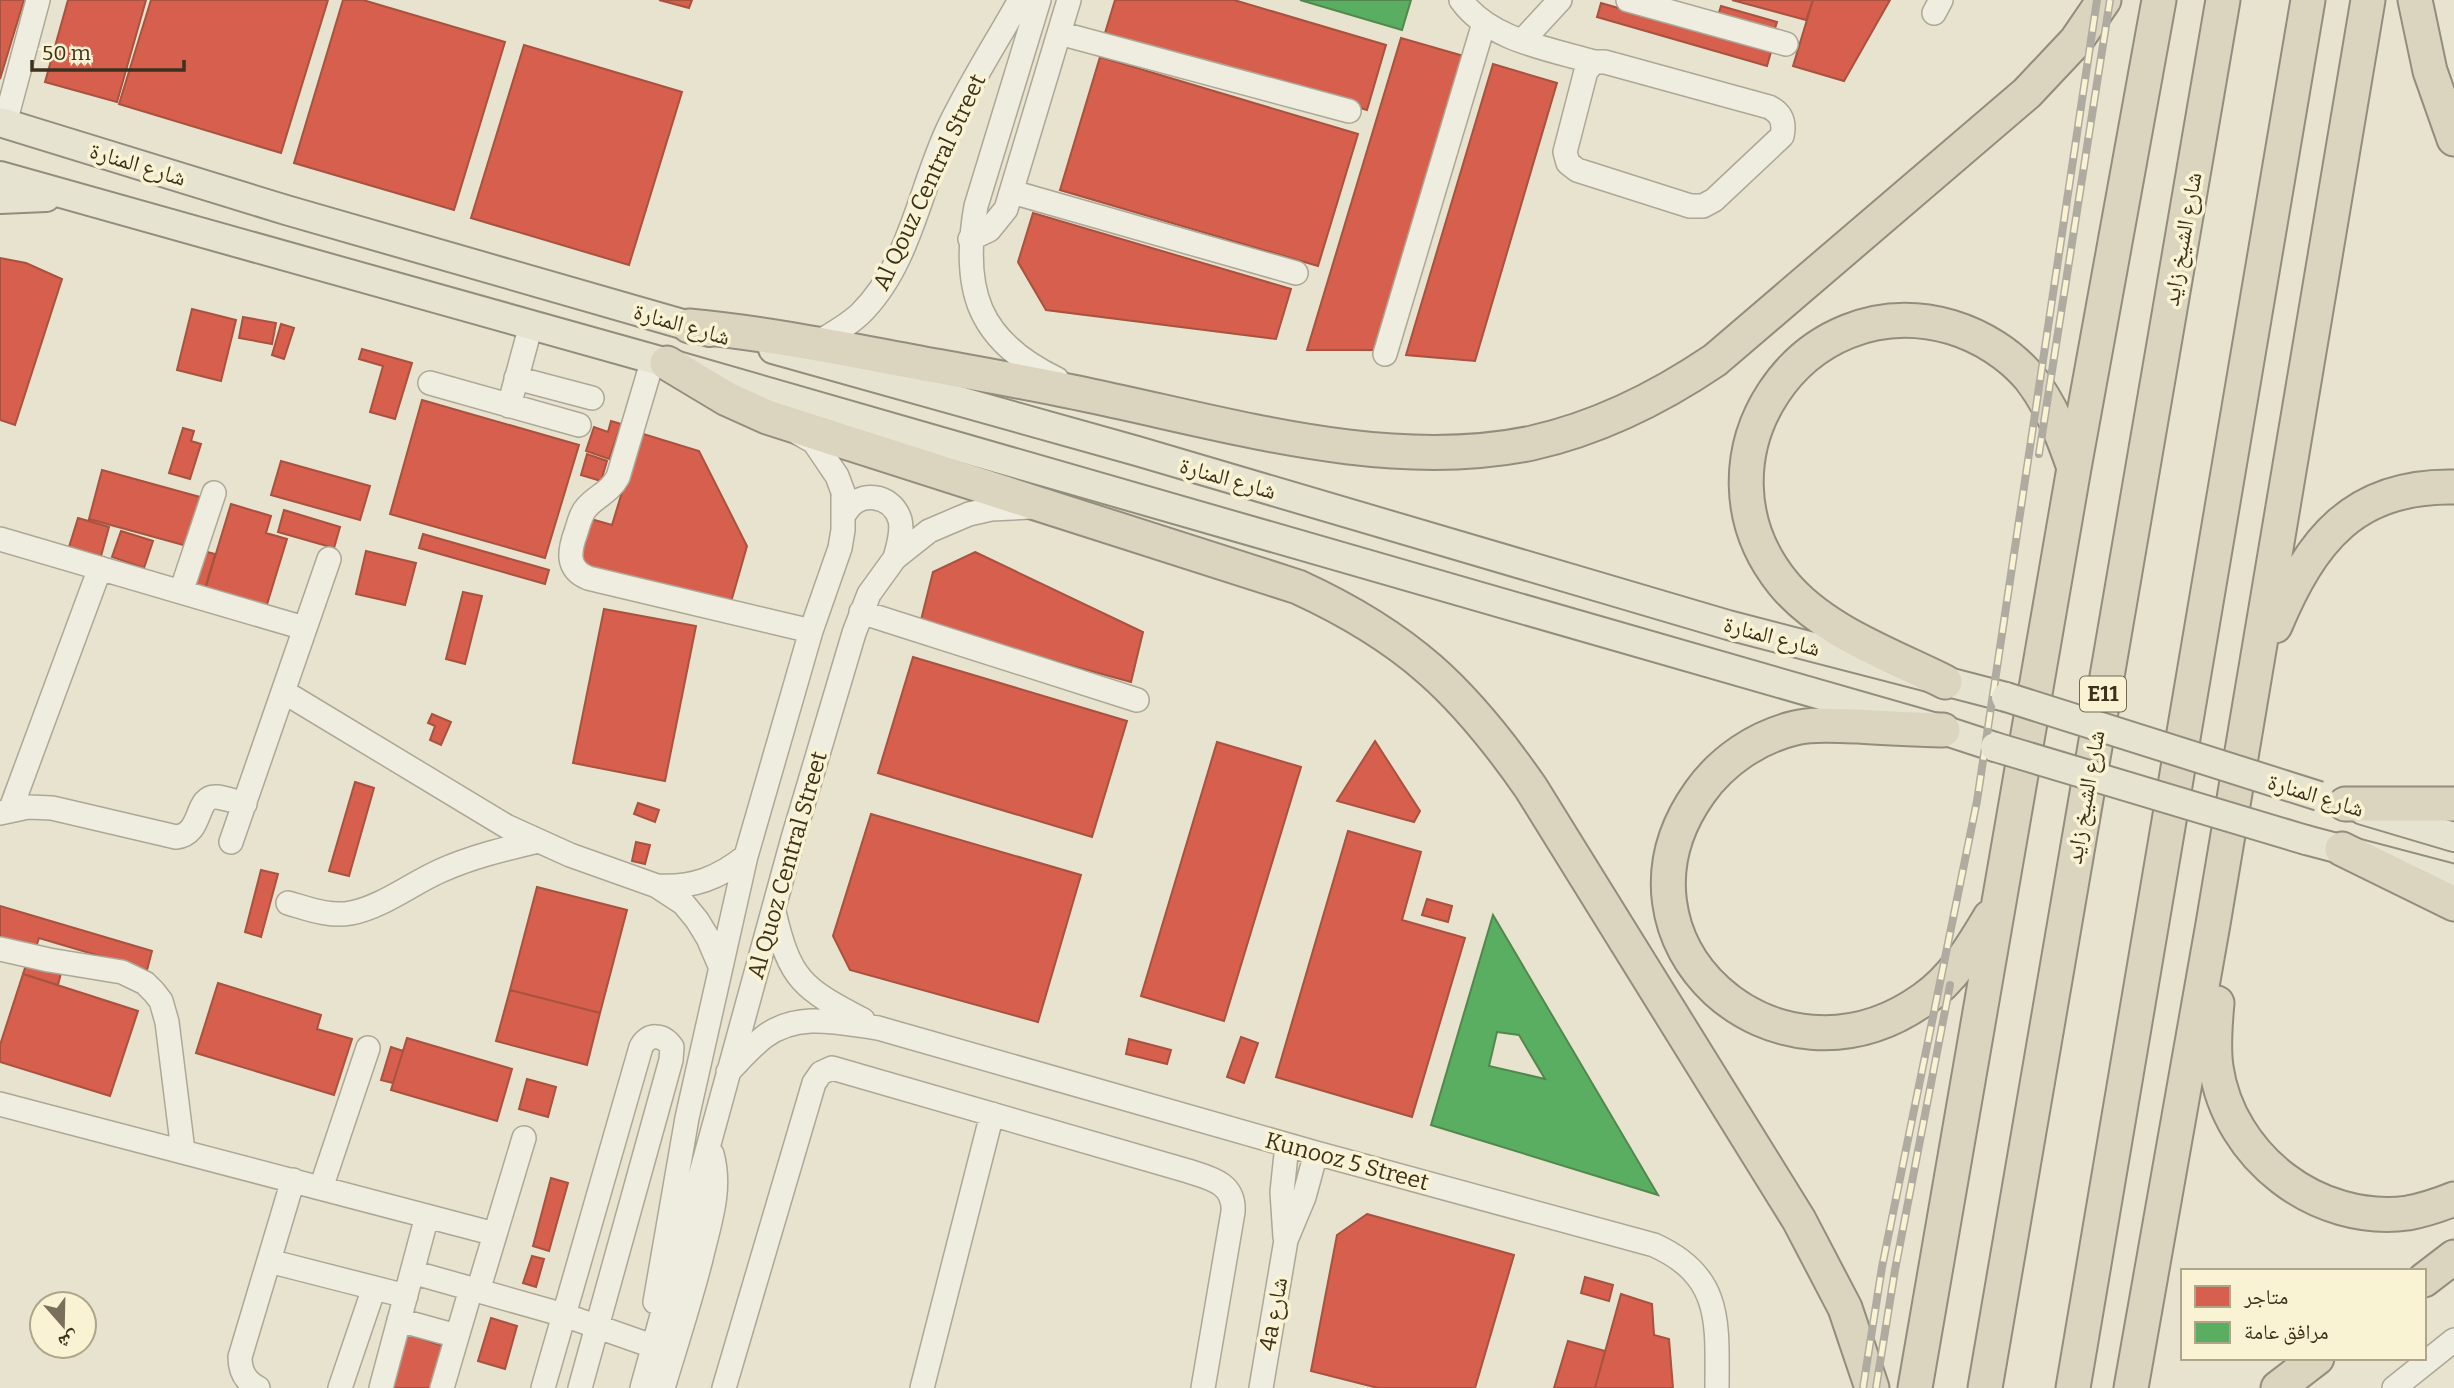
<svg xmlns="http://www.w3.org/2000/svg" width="2454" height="1388" font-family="Bitter,'Noto Naskh Arabic',serif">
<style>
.shops{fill:#d6604d;stroke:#a8523f;stroke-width:2}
.public{fill:#5aae61;stroke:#51884d;stroke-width:2;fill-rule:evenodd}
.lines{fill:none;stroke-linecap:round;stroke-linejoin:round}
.minor-casing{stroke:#ada796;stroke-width:26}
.major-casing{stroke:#928d7e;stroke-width:32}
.highway-casing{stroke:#928d7e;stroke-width:37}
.minor{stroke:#efece0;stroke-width:23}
.major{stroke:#e7e3d1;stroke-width:28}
.highway{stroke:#dbd4be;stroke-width:33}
.rail-casing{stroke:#afaba0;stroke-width:8}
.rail{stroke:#f9f3d3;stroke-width:5;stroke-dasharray:16;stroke-linecap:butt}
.major-bridge-casing{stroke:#928d7e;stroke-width:32;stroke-linecap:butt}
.major-bridge{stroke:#e7e3d1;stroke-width:28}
.labels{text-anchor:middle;stroke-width:7;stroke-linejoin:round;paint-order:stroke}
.shield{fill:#f9f3d3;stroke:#756b54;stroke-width:2}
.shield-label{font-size:21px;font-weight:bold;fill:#3d311d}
.street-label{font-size:23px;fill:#3d311d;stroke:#f9f3d3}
</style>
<rect width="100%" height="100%" fill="#e8e3ce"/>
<path class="shops" d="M 0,0 L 24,0 L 0,79 Z
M 68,0 L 146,0 L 117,102 L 45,82 Z
M 151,0 L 328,0 L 281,153 L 119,104 Z
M 343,0 L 363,0 L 505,42 L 454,210 L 294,163 Z
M 659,0 L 692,0 L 689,8 Z
M 1115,0 L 1234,0 L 1386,45 L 1367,110 L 1105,33 Z
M 1732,0 L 1813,0 L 1806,20 Z
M 1813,0 L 1890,0 L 1844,81 L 1793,66 Z
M 1601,3 L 1771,52 L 1767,66 L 1597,17 Z
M 1721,6 L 1777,22 L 1773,35 L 1717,19 Z
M 1401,38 L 1467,57 L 1379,350 L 1307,350 Z
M 524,45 L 682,92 L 629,265 L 471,218 Z
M 1100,57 L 1358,134 L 1318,266 L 1060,190 Z
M 1493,64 L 1557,83 L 1475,361 L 1406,355 Z
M 1033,213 L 1291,289 L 1276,339 L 1046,310 L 1018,262 Z
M 0,258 L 26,263 L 62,279 L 15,425 L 0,420 Z
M 192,309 L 236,320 L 221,381 L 177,370 Z
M 243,317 L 276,323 L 272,344 L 239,338 Z
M 281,324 L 294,328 L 284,359 L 272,355 Z
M 362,349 L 412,363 L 395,419 L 370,412 L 383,366 L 359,359 Z
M 422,400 L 579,445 L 545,558 L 390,514 Z
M 611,421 L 621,424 L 609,459 L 586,451 L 594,427 L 608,432 Z
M 183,428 L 194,431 L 191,441 L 201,444 L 190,479 L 169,473 Z
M 640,433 L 699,451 L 747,546 L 729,609 L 576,568 L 591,519 L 612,525 Z
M 587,454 L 607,461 L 601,481 L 581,475 Z
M 281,461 L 370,486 L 360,520 L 271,495 Z
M 102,470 L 200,497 L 187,546 L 89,519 Z
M 231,504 L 271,516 L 266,533 L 287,539 L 265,611 L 204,593 Z
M 284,510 L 340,527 L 334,548 L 278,532 Z
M 78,518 L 109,527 L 101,556 L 69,547 Z
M 121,531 L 153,541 L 144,568 L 112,557 Z
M 423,534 L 549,570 L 545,584 L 419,548 Z
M 199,550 L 215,554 L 205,589 L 189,584 Z
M 366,551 L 416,563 L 405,605 L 356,594 Z
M 975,552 L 1143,632 L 1131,682 L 920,624 L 933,572 Z
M 463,592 L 482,596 L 465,664 L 446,659 Z
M 604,609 L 696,626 L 665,781 L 573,763 Z
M 913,657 L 1127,721 L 1092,837 L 878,773 Z
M 432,714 L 451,722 L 441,745 L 430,740 L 435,726 L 428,723 Z
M 1375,741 L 1420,811 L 1414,822 L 1337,801 Z
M 1217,742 L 1301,767 L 1224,1021 L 1141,996 Z
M 355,782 L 374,788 L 349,876 L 329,871 Z
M 638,803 L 659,810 L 655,822 L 634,814 Z
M 871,814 L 1081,875 L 1038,1022 L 850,970 L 833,936 Z
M 1348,831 L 1421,852 L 1402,920 L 1465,938 L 1412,1117 L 1276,1077 Z
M 636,842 L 650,845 L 645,864 L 632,861 Z
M 261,870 L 278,874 L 261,937 L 245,932 Z
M 537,887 L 627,910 L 600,1013 L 510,990 Z
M 1427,899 L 1452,906 L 1448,922 L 1422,915 Z
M 0,906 L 152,951 L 147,970 L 39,938 L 35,950 L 0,940 Z
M 27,962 L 61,973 L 58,985 L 23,974 Z
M 23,974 L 138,1011 L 110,1096 L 0,1062 L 0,1045 Z
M 218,983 L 321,1015 L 317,1029 L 352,1039 L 334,1095 L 196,1053 Z
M 510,990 L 600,1013 L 587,1065 L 496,1041 Z
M 1241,1037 L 1258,1043 L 1244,1083 L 1227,1077 Z
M 407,1038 L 512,1069 L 497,1121 L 391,1090 Z
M 1129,1039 L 1171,1050 L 1167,1064 L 1126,1054 Z
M 391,1047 L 403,1051 L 393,1083 L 381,1080 Z
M 527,1079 L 556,1087 L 548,1117 L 519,1109 Z
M 551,1178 L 568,1183 L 549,1251 L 533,1246 Z
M 1367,1214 L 1514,1255 L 1475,1388 L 1378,1388 L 1311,1371 L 1337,1235 Z
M 532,1256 L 544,1259 L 536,1287 L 523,1283 Z
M 1585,1277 L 1613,1285 L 1609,1301 L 1581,1293 Z
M 1621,1294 L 1652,1304 L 1654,1335 L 1669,1339 L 1673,1388 L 1595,1388 Z
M 491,1318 L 517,1326 L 505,1369 L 478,1361 Z
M 407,1334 L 443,1346 L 430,1388 L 391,1388 Z
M 1568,1341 L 1605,1351 L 1595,1388 L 1554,1388 Z"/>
<path class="public" d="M 1300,0 L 1411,0 L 1402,30 Z
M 1493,915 L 1658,1195 L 1431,1125 ZM 1497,1032 L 1519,1035 L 1545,1079 L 1489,1066 Z"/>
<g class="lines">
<g class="minor-casing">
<path id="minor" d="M 1039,0 L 976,206 C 961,290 978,341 1057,379
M 1461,0 C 1489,40 1550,49 1594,62
M 1628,0 L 1786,44
M 1934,13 L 1941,0
M 1059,33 L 1349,111
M 1523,40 L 1560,0
M 1594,62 L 1605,62 L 1769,107 C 1781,113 1785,122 1782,136 L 1714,200 L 1703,206 L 1690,206 L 1577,170 L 1568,163 L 1565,152 L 1586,71 Z
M 5,123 L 38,0
M 1012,192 L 1296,273
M 970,239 L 989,230 L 1006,209 L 1069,0
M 815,344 C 831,335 847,326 860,314 C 909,266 919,192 947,131 C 968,86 996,43 1020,0
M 1385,354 L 1484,23
M 653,359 L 618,477 C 609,493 599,494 587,507 C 581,513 579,523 576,532 C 569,551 566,569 588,578 L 811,631
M 516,378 L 592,398
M 430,383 L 579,425
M 509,406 L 531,325
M 845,513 C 858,490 892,493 900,520 C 903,533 898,546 895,558
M 0,539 L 304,628
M 181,592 L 214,493
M 861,612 L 1137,700
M 284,692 L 506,826 L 570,855 L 657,886 L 683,903 L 697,920 L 708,938 L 720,966
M 10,811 L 100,568
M 0,813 L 28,807 L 52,808 L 176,837 C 204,834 194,795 217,797 C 226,798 236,802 245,804
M 231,842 L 329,559
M 657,886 C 693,888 719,878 746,856
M 288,903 C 309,909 329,917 351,913 C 382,907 411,884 440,871 C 471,857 504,849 538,841
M 774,912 C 790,980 802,988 863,1020
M 0,949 L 49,960 L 122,972 L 145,983 L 154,992 L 161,1001 L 167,1022 L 183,1151
M 728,1072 C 740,1060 751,1047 764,1037 C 798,1011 840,1023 878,1028 L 1316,1153 L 1654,1245 C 1723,1276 1717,1323 1717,1388
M 0,1104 L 495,1234
M 321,1188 L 368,1048
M 1285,1237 L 1282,1192 L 1287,1145
M 269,1261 L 406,1296
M 412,1272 L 564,1315 L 655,1347
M 478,1291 L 524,1138
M 655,1302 L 687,1118 L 746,856 L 811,631 L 840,548 L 843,530 L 843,492 L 837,476 L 814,442 L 798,433
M 399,1320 L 457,1336
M 258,1388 C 245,1381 240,1371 240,1357 L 293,1180
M 340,1388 L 374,1288
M 381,1388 L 427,1216
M 442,1388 L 471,1289
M 543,1388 L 641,1047 C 648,1033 663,1034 672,1047 L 671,1060 L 580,1388
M 642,1388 L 793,838 L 854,633 L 869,594 L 895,558 L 929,531 L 969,514 L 991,509 L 1030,507
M 663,1388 C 676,1345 690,1302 701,1259 C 709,1224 722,1190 712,1154
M 724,1388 L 814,1083 L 821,1073 L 832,1068 L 1188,1171 C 1210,1178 1235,1183 1233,1212 L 1203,1388
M 922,1388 L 992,1114
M 1261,1388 L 1286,1240 L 1304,1197 L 1316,1153
M 2394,1388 L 2454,1340"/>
</g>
<g class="major-casing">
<path id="major" d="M 0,122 L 286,210 L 710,332
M 0,176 L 667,363 L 1943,730 L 1995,747
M 0,199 L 46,197
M 773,349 L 1137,451 L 1728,625 L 2006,697
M 2363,810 L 2454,837
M 2306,840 L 2454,879"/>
</g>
<g class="highway-casing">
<path id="highway" d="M 2415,0 L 2430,71 L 2454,139
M 689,326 C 765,333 839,348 914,362 C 973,373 1033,383 1092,396 C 1231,425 1389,473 1532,443 C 1599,428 1659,398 1715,360 L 2027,93 L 2076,41 L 2104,0
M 667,363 L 727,399 L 767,417 L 1298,587 C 1407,637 1463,690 1531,788 L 1799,1220 L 1845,1308 L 1872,1388
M 2275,626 C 2311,540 2354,485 2454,487
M 1945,682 C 1891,655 1822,631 1783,583 C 1684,461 1800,284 1951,327 C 1981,336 2010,354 2030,378 C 2051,405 2063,436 2074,468
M 1943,730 C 1915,729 1886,728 1858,726 C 1837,726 1815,723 1795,728 C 1757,737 1722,761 1700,792 C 1594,940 1776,1105 1924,999 C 1954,978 1972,947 1990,917
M 2345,804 L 2454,804
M 2342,849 L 2454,904
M 2217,1003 C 2215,1024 2213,1046 2216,1067 C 2229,1157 2317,1225 2408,1213 C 2424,1210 2439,1205 2454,1199
M 2424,1280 L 2454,1257
M 1915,1388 L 2074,468 L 2159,0
M 1985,1388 L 2223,0
M 2073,1388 L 2308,0
M 2131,1388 L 2213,924 L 2368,0
M 2278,1388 L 2317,1358"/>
</g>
<use href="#minor" class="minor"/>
<use href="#major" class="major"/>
<use href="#highway" class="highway"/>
<g class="rail-casing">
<path id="rail" d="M 2039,454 L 2110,0
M 1863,1388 L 1882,1267 L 1977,801 L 2097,0
M 1876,1388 L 1895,1270 L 1950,985"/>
</g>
<use href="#rail" class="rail"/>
<g class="major-bridge-casing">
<path id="major-bridge" d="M 2006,697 L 2319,796
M 1995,747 L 2306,840"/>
</g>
<use href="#major-bridge" class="major-bridge"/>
</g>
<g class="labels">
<rect class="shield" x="2080" y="676.5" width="46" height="35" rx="5"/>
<g class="shield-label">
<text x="2103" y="701">E11</text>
</g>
<g class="street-label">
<text transform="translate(138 164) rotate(17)" y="8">شارع المنارة</text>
<text transform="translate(929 182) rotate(-65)" y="8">Al Qouz Central Street</text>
<text transform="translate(2182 239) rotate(-80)" y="8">شارع الشيخ زايد</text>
<text transform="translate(682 324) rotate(16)" y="8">شارع المنارة</text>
<text transform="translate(1228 478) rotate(16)" y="8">شارع المنارة</text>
<text transform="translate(1772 636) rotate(15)" y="8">شارع المنارة</text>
<text transform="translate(2316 795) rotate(17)" y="8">شارع المنارة</text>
<text transform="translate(2085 797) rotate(-80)" y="8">شارع الشيخ زايد</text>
<text transform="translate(787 865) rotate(-74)" y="8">Al Quoz Central Street</text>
<text transform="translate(1347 1161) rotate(15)" y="8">Kunooz 5 Street</text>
<text transform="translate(1273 1314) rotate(-80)" y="8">4a شارع</text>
</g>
</g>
<rect x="2181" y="1269" width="245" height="91" fill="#f9f3d3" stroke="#aea58a" stroke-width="2"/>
<rect x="2195" y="1286" width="35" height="21" fill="#d6604d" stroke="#aea58a" stroke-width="2"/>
<text x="2244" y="1304" font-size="21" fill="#3d311d">متاجر</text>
<rect x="2195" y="1322" width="35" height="21" fill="#5aae61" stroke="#aea58a" stroke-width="2"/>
<text x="2244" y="1339" font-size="21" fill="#3d311d">مرافق عامة</text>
<g transform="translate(63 1325) rotate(160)"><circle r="33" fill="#f9f3d3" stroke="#aea58a" stroke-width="2"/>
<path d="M0-5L12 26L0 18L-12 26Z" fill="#796f5b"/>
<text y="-10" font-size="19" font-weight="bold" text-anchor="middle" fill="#3d311d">ش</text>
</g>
<path d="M32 60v10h152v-10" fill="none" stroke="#3d311d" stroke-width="3.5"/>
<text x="42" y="60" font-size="21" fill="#3d311d" stroke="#f9f3d3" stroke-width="5" paint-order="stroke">50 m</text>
</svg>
